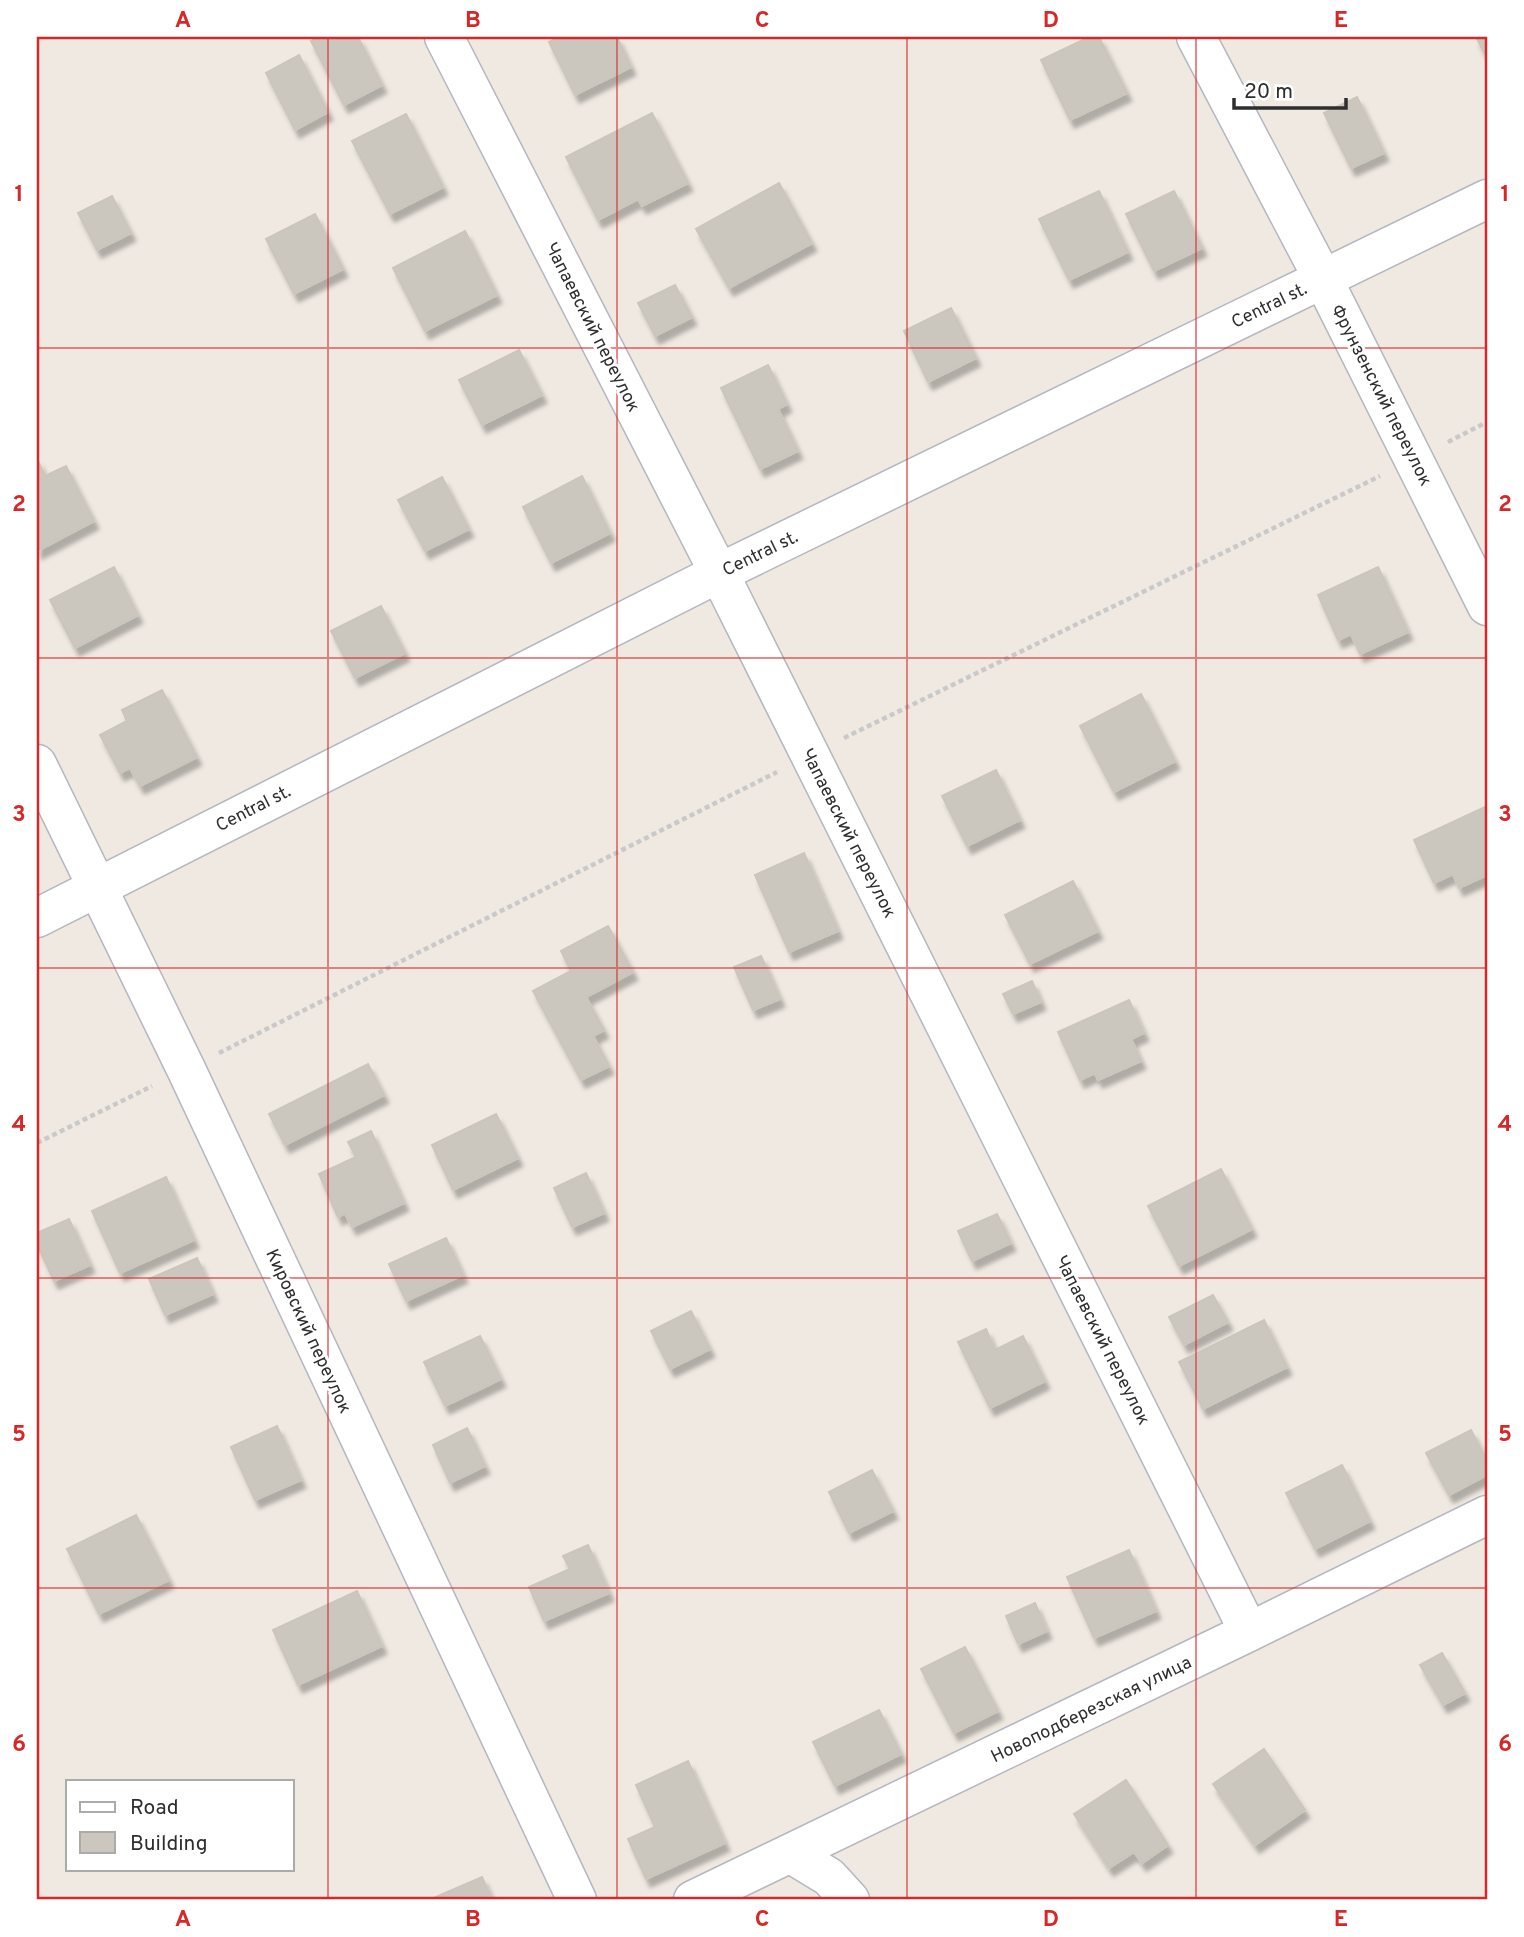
<svg xmlns="http://www.w3.org/2000/svg" width="1524" height="1937" font-family="Overpass,sans-serif">
<style>
.building{fill:#cbc7bf;stroke:#cbc5ba;stroke-width:2;filter:url(#shadow)}
.lines{fill:none;stroke-linecap:round;stroke-linejoin:round}
.minor-casing{stroke:#b4b7c1;stroke-width:41}
.path{stroke:#c9c9c9;stroke-width:4.5;stroke-dasharray:5 3.5;stroke-linecap:butt}
.minor{stroke:#fff;stroke-width:38}
.grid{fill:none;stroke:#d62828;stroke-width:2;stroke-opacity:0.55}
.labels{text-anchor:middle;stroke-width:6;stroke-linejoin:round;paint-order:stroke}
.street-label{font-size:18px;fill:#2e2e2e;stroke:#fff}
.neatline{fill:none;stroke:#d62828;stroke-width:2.5}
.grid-label{font-size:23px;text-anchor:middle;font-weight:bold;fill:#d62828}
</style>
<defs>
<filter id="shadow"><feDropShadow dx="4.5" dy="8" stdDeviation="2" flood-color="#0004"/></filter>
</defs>
<rect width="100%" height="100%" fill="#efe9e1"/>
<path class="building" d="M 320,37 L 358,37 L 382,85 L 344,105 L 311,41 Z
M 559,37 L 617,37 L 631,67 L 575,95 L 549,42 Z
M 1089,37 L 1099,37 L 1127,93 L 1070,120 L 1041,60 Z
M 1476,37 L 1487,37 L 1487,58 Z
M 299,55 L 328,112 L 295,130 L 266,73 Z
M 1357,97 L 1384,153 L 1351,168 L 1324,113 Z
M 652,113 L 688,183 L 642,206 L 638,199 L 598,220 L 566,157 Z
M 406,114 L 443,187 L 390,214 L 352,141 Z
M 779,183 L 812,243 L 729,288 L 696,229 Z
M 1099,191 L 1128,252 L 1069,280 L 1039,219 Z
M 1174,191 L 1202,248 L 1154,271 L 1126,214 Z
M 112,196 L 131,233 L 97,250 L 78,213 Z
M 315,214 L 343,269 L 294,294 L 266,239 Z
M 465,231 L 497,295 L 425,331 L 393,268 Z
M 675,285 L 692,317 L 655,336 L 638,303 Z
M 951,308 L 976,358 L 928,382 L 904,331 Z
M 519,350 L 542,395 L 482,425 L 459,380 Z
M 768,365 L 787,404 L 778,409 L 798,451 L 760,469 L 721,388 Z
M 37,459 L 45,476 L 66,466 L 94,521 L 37,551 Z
M 582,476 L 610,533 L 551,563 L 523,507 Z
M 442,477 L 469,529 L 425,551 L 398,500 Z
M 114,567 L 138,615 L 75,648 L 50,600 Z
M 1378,567 L 1408,632 L 1360,654 L 1351,634 L 1338,640 L 1318,595 Z
M 381,606 L 405,653 L 355,678 L 331,631 Z
M 162,690 L 197,757 L 140,786 L 130,768 L 120,773 L 100,735 L 127,721 L 122,710 Z
M 1141,694 L 1175,761 L 1114,792 L 1080,726 Z
M 996,770 L 1020,820 L 967,846 L 942,796 Z
M 1487,806 L 1487,875 L 1459,888 L 1453,874 L 1434,883 L 1414,840 Z
M 804,853 L 838,931 L 789,952 L 755,875 Z
M 1073,881 L 1098,931 L 1030,964 L 1005,915 Z
M 608,926 L 633,972 L 586,997 L 604,1030 L 593,1036 L 609,1066 L 581,1080 L 533,991 L 571,971 L 561,951 Z
M 761,956 L 780,999 L 753,1010 L 734,967 Z
M 1032,981 L 1041,1002 L 1013,1014 L 1003,994 Z
M 1129,1000 L 1144,1033 L 1131,1039 L 1141,1061 L 1098,1080 L 1095,1073 L 1080,1080 L 1058,1032 Z
M 368,1064 L 384,1095 L 285,1145 L 269,1114 Z
M 496,1114 L 518,1158 L 453,1190 L 432,1145 Z
M 371,1131 L 404,1203 L 352,1227 L 345,1213 L 338,1217 L 319,1174 L 356,1157 L 348,1142 Z
M 1221,1169 L 1252,1229 L 1179,1266 L 1148,1206 Z
M 586,1173 L 604,1213 L 572,1227 L 554,1188 Z
M 166,1177 L 194,1240 L 120,1273 L 92,1211 Z
M 997,1214 L 1011,1243 L 972,1261 L 958,1231 Z
M 69,1219 L 90,1265 L 54,1281 L 37,1244 L 37,1233 Z
M 446,1238 L 463,1275 L 406,1301 L 389,1264 Z
M 197,1258 L 213,1294 L 165,1315 L 149,1279 Z
M 1213,1295 L 1228,1322 L 1184,1345 L 1169,1317 Z
M 691,1311 L 710,1349 L 670,1369 L 651,1331 Z
M 1264,1320 L 1287,1367 L 1203,1409 L 1179,1362 Z
M 986,1329 L 995,1350 L 1023,1336 L 1045,1381 L 990,1408 L 958,1342 Z
M 480,1336 L 501,1379 L 445,1406 L 424,1362 Z
M 277,1426 L 301,1480 L 255,1500 L 231,1447 Z
M 467,1428 L 485,1466 L 450,1483 L 433,1445 Z
M 1471,1430 L 1487,1461 L 1487,1475 L 1449,1495 L 1426,1453 Z
M 1342,1465 L 1370,1521 L 1315,1549 L 1286,1493 Z
M 872,1470 L 893,1511 L 849,1533 L 829,1492 Z
M 136,1515 L 169,1580 L 99,1614 L 67,1549 Z
M 588,1545 L 609,1593 L 544,1621 L 529,1587 L 570,1569 L 563,1556 Z
M 1129,1550 L 1156,1611 L 1094,1638 L 1067,1577 Z
M 357,1591 L 382,1646 L 298,1685 L 273,1630 Z
M 1035,1603 L 1047,1631 L 1018,1644 L 1006,1616 Z
M 965,1647 L 998,1711 L 954,1733 L 921,1669 Z
M 1442,1653 L 1465,1693 L 1443,1705 L 1420,1665 Z
M 879,1710 L 901,1754 L 835,1786 L 813,1742 Z
M 1264,1749 L 1305,1810 L 1255,1845 L 1213,1784 Z
M 688,1761 L 725,1843 L 646,1879 L 628,1839 L 655,1827 L 636,1785 Z
M 1126,1780 L 1168,1845 L 1142,1863 L 1134,1852 L 1109,1868 L 1074,1814 Z
M 482,1877 L 492,1900 L 429,1900 Z"/>
<g class="lines">
<g class="minor-casing">
<path id="minor" d="M 444,37 L 719,573 L 1249,1632
M 1196,37 L 1323,279 L 1487,606
M 37,764 L 186,1069 L 577,1900
M 37,918 L 719,573 L 1487,199
M 791,1854 L 829,1877 L 850,1900
M 693,1900 L 1249,1632 L 1487,1515"/>
</g>
<path class="path" d="M 1448,442 L 1487,422
M 844,738 L 1380,476
M 219,1053 L 777,772
M 37,1143 L 152,1086"/>
<use href="#minor" class="minor"/>
</g>
<path class="grid" d="M 328,37 L 328,1900M 617,37 L 617,1900M 907,37 L 907,1900M 1196,37 L 1196,1900M 37,348 L 1487,348M 37,658 L 1487,658M 37,968 L 1487,968M 37,1278 L 1487,1278M 37,1588 L 1487,1588"/>
<g class="labels">
<g class="street-label">
<text transform="translate(1269 305) rotate(-26)" y="6">Central st.</text>
<text transform="translate(593 327) rotate(63)" y="6">Чапаевский переулок</text>
<text transform="translate(1382 395) rotate(63)" y="6">Фрунзенский переулок</text>
<text transform="translate(760 553) rotate(-26)" y="6">Central st.</text>
<text transform="translate(253 808) rotate(-27)" y="6">Central st.</text>
<text transform="translate(849 833) rotate(63)" y="6">Чапаевский переулок</text>
<text transform="translate(309 1331) rotate(65)" y="6">Кировский переулок</text>
<text transform="translate(1103 1340) rotate(63)" y="6">Чапаевский переулок</text>
<text transform="translate(1091 1709) rotate(-26)" y="6">Новоподберезская улица</text>
</g>
</g>
<rect width="1524" height="1937" fill="none" stroke="#ffffff" stroke-width="77"/>
<rect x="66" y="1780" width="228" height="91" fill="#ffffff" stroke="#ababab" stroke-width="2"/>
<rect x="80" y="1802" width="35" height="10" fill="#ffffff" stroke="#ababab" stroke-width="2"/>
<text x="130" y="1814" font-size="21" fill="#2e2e2e">Road</text>
<rect x="80" y="1832" width="35" height="21" fill="#cbc7bf" stroke="#ababab" stroke-width="2"/>
<text x="130" y="1850" font-size="21" fill="#2e2e2e">Building</text>
<path d="M1234 98v10h112v-10" fill="none" stroke="#2e2e2e" stroke-width="3.5"/>
<text x="1244" y="98" font-size="21" fill="#2e2e2e" stroke="#ffffff" stroke-width="5" paint-order="stroke">20 m</text>
<rect x="38" y="38" width="1448" height="1860" class="neatline"/>
<g class="grid-label">
<text x="183" y="27">A</text>
<text x="473" y="27">B</text>
<text x="762" y="27">C</text>
<text x="1051" y="27">D</text>
<text x="1341" y="27">E</text>
<text x="19" y="201">1</text>
<text x="1505" y="201">1</text>
<text x="19" y="511">2</text>
<text x="1505" y="511">2</text>
<text x="19" y="821">3</text>
<text x="1505" y="821">3</text>
<text x="19" y="1131">4</text>
<text x="1505" y="1131">4</text>
<text x="19" y="1441">5</text>
<text x="1505" y="1441">5</text>
<text x="19" y="1751">6</text>
<text x="1505" y="1751">6</text>
<text x="183" y="1926">A</text>
<text x="473" y="1926">B</text>
<text x="762" y="1926">C</text>
<text x="1051" y="1926">D</text>
<text x="1341" y="1926">E</text>
</g>
</svg>
